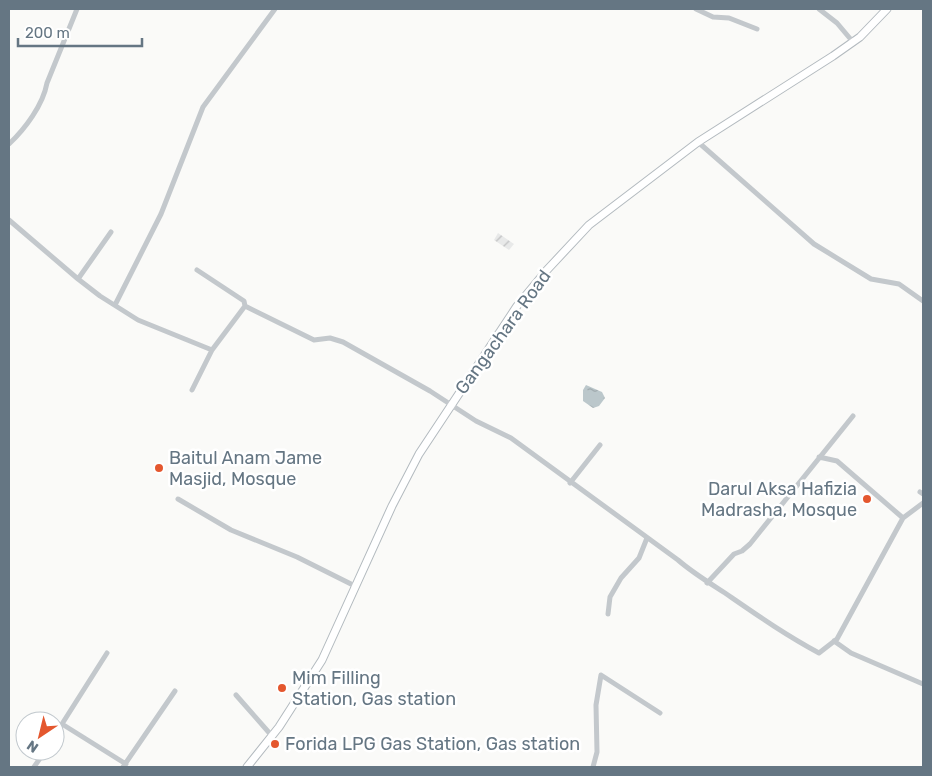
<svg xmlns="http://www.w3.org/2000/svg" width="932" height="776" font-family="Rubik,sans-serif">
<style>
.industrial{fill:url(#industrial-furrows)}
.water{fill:url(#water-ripples)}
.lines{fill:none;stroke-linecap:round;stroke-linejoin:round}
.secondary-casing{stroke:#b3babf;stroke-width:9}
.minor{stroke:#c3c8cc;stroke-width:5}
.secondary{stroke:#fff;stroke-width:7}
.poi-dot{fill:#e4572e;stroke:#fff;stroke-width:2}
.labels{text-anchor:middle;stroke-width:5;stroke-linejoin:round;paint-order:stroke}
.street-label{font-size:18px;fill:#657683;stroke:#fff}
.poi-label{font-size:18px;fill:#657683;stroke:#fff;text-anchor:start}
</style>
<defs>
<pattern id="industrial-furrows" width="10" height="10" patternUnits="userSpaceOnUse" patternTransform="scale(1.25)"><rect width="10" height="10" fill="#e8e9e9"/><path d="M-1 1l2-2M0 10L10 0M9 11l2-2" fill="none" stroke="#c0c1c2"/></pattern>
<pattern id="water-ripples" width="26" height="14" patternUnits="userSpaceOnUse" patternTransform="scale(1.25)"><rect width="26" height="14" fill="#bbc7cb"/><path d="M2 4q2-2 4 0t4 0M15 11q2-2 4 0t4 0" fill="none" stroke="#9ca6aa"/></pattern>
</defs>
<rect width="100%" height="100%" fill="#fafaf8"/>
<path class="industrial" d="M 498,233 L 514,244 L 509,250 L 494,240 Z"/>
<path class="water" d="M 586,385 L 602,392 L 605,398 L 599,406 L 593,408 L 583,401 L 583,390 Z"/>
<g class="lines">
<g class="secondary-casing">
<path id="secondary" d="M 247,767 L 279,727 L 322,660 L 392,506 L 419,454 L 517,306 L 546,271 L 589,225 L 698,142 L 833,56 L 860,37 L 887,9"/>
</g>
<path class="minor" d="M 696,9 L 713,17 L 729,18 L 757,29
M 819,9 L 837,23 L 853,42
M 698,142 L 814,244 L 871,279 L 899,284 L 923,301
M 9,144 C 25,129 43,105 47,83 L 77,9
M 9,220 L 78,279
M 111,232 L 78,279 L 100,296 L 138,320 L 212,350
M 197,270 L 244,301 L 245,306
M 115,305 L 161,214 L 203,107 L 275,9
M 192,390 L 212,350 L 245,306 L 314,340 L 330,338 L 343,342 L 430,391 L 476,421 L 511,438 L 678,560 C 693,573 708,582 725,593 C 757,615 784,634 819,653 L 837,639 L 903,518 L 923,503
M 819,457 L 837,461 L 903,518
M 570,483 L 600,445
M 920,492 L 923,494
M 178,499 L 231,530 L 297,557 L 355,586
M 707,583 L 734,554 L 742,551 L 750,544 L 853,416
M 608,614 L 610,597 L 621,578 L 639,558 L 647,538
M 834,641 L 851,653 L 923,684
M 236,695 L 272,736
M 62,724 L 126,764
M 55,735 L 107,653
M 34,767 L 45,751
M 123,767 L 175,691
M 593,767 L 597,752 L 596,705 L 601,675 L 660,713"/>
<use href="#secondary" class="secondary"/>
</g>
<g class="poi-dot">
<circle cx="159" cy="468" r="5"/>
<circle cx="867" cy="499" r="5"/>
<circle cx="282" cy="688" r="5"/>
<circle cx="275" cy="744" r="5"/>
</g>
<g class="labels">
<g class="street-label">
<text transform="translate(503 332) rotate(-54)" y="6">Gangachara Road</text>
</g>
<g class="poi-label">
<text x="169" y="464">Baitul Anam Jame<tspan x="169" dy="21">Masjid, Mosque</tspan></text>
<text x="857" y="495" text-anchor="end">Darul Aksa Hafizia<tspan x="857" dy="21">Madrasha, Mosque</tspan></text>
<text x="292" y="684">Mim Filling<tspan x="292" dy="21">Station, Gas station</tspan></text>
<text x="285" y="750">Forida LPG Gas Station, Gas station</text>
</g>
</g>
<rect width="932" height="776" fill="none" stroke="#657683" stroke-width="20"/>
<g transform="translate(40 736) rotate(215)"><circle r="24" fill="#ffffff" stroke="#c1c8cd"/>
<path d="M0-4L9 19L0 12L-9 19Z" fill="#e4572e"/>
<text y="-8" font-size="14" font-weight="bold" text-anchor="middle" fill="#657683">N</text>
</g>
<path d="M18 38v8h124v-8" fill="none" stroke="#657683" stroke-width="2.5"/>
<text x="25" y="38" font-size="15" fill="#657683" stroke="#ffffff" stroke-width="4" paint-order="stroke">200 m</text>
</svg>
